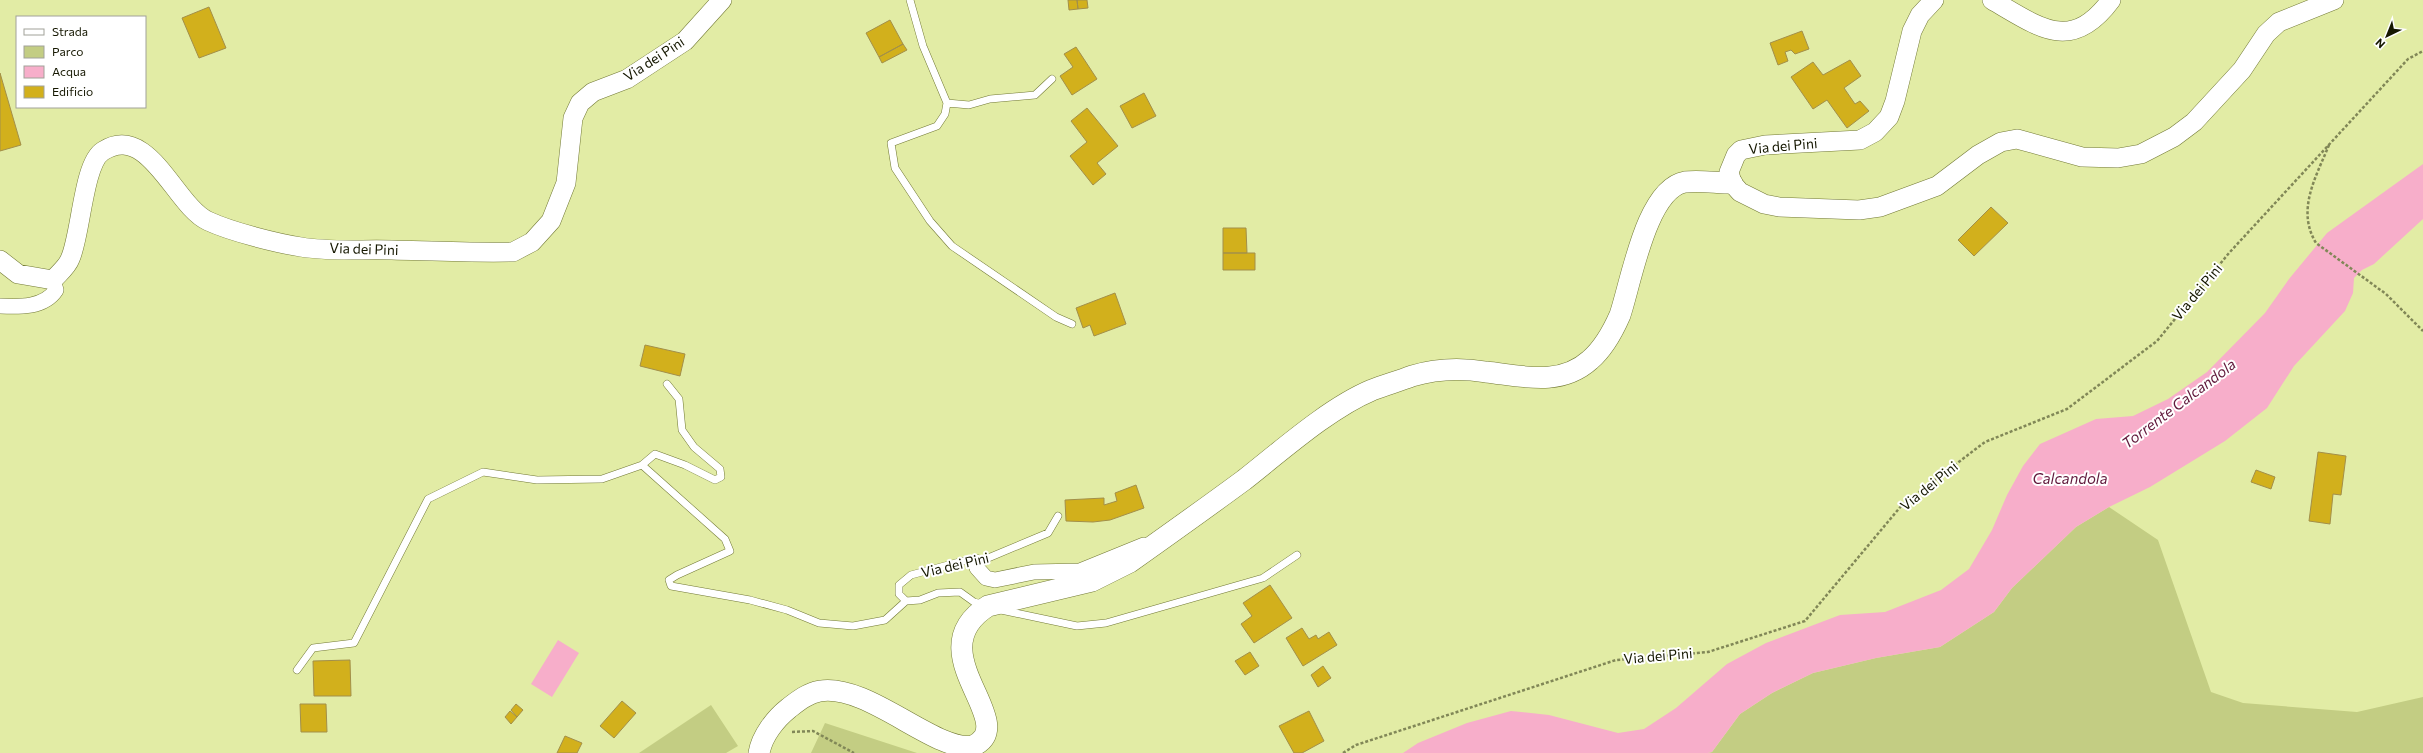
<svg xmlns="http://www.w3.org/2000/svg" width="2423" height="753" font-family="Commissioner,sans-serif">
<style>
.green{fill:#c3cd83}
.water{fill:#f7aeca}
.building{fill:#d2b01c;stroke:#a28f4a}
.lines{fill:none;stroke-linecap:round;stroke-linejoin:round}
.service-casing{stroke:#727935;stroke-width:8}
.minor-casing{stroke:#727935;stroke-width:16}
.tertiary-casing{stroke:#727935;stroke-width:20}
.secondary-casing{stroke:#727935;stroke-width:22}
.path{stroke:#818757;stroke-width:2.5;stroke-dasharray:3 2;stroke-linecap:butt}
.service{stroke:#fff;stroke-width:7}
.minor{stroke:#fff;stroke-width:15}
.tertiary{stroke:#fff;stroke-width:19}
.secondary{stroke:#fff;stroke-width:21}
.labels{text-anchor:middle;stroke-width:4;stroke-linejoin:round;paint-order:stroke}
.street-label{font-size:14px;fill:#151700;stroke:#fff}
.water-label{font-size:15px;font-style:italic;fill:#60183b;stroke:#fff}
</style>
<rect width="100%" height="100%" fill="#e2eca5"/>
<path class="green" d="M 2109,507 L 2158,540 L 2211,692 L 2243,703 L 2357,712 L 2423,697 L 2423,753 L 1708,753 L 1712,752 L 1740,714 L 1772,693 L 1813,673 L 1876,658 L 1940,647 L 1994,612 L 2012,588 L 2076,527 Z
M 711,705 L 738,746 L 726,753 L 639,753 Z
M 825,723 L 917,753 L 811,753 Z"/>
<path class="water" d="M 2423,164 L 2423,219 L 2374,264 L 2362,270 L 2354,278 L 2353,293 L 2345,311 L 2294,366 L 2267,408 L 2225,441 L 2150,487 L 2109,507 L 2076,527 L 2012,588 L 1994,612 L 1940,647 L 1876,658 L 1813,673 L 1772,693 L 1740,714 L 1712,752 L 1708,753 L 1403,753 L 1418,743 L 1467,723 L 1511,711 L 1549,715 L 1618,733 L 1644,729 L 1676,708 L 1727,664 L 1766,643 L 1840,615 L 1885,612 L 1941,590 L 1969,569 L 1992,530 L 2007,495 L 2023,466 L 2040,444 L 2096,419 L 2133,416 L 2168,399 L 2207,372 L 2265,313 L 2289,279 L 2327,233 Z
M 558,640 L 579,653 L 552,697 L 531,684 Z"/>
<path class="building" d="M 1068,0 L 1077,0 L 1078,9 L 1069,10 Z
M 1077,0 L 1087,0 L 1088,8 L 1078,9 Z
M 209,7 L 226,48 L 199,58 L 182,18 Z
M 890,20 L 903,44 L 879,57 L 866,33 Z
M 1802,31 L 1809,49 L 1795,54 L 1791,50 L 1785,52 L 1788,61 L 1778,65 L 1770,43 Z
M 903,44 L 907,50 L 882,63 L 879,57 Z
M 1076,47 L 1097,79 L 1072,95 L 1060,76 L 1073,67 L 1064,54 Z
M 1850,60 L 1861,76 L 1844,88 L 1855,104 L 1860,101 L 1869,111 L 1847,128 L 1827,100 L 1813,109 L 1791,77 L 1813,62 L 1823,75 Z
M 0,73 L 21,145 L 0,151 Z
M 1144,93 L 1156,116 L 1132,128 L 1120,106 Z
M 1087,108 L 1118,146 L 1097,163 L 1106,174 L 1093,185 L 1070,156 L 1087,142 L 1071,121 Z
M 1991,207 L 2008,223 L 1974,256 L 1958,240 Z
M 1223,228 L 1246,228 L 1247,253 L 1223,253 Z
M 1223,253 L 1255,253 L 1255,270 L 1223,270 Z
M 1115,293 L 1126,324 L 1094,336 L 1090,325 L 1083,328 L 1076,308 Z
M 645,345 L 685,354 L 680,376 L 640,366 Z
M 2318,452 L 2346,456 L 2341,495 L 2333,494 L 2330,524 L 2309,521 Z
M 2256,470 L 2275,477 L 2271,489 L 2251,482 Z
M 1136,485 L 1144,508 L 1110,520 L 1093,522 L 1066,521 L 1065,500 L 1104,498 L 1104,505 L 1117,501 L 1115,493 Z
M 1270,585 L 1292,618 L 1254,643 L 1241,624 L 1252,616 L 1243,603 Z
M 1302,628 L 1309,639 L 1316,635 L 1318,639 L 1329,632 L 1337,645 L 1303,666 L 1286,638 Z
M 1250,652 L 1259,666 L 1245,675 L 1235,661 Z
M 350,660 L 351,696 L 314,696 L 313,661 Z
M 1323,666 L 1331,678 L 1318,687 L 1311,675 Z
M 622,701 L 636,713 L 614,738 L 600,726 Z
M 300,704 L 326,704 L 327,732 L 301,732 Z
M 516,704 L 523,710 L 517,717 L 511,710 Z
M 510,711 L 517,717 L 511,724 L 505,717 Z
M 1309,711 L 1324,741 L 1302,753 L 1294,753 L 1279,726 Z
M 565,736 L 582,743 L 577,753 L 557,753 Z"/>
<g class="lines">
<g class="service-casing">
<path id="service" d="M 910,0 L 923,46 L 947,103 L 945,114 L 937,126 L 891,143 L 895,168 L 930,221 L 952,246 L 1056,317 L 1072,324
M 947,103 L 969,105 L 990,99 L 1035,95 L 1052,79
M 667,384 L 679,399 L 682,430 L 694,447 L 720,469 L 721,477 L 715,480 L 685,465 L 655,454 L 642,465 L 725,539 L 730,551 L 677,575 L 669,580 L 671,586 L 750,600 L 787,610 L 819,623 L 853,626 L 885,620 L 906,601
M 985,605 L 974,602 L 960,592 L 938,593 L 920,600 L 906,601 L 899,594 L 899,585 L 911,575 L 963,561 L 981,561 L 1048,533 L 1058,516
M 1001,610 L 1077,626 L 1106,623 L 1263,578 L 1297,555
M 297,670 L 313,648 L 354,643 L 428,499 L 483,472 L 537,480 L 602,479 L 642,465"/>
</g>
<g class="minor-casing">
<path id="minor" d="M 0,306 C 19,307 44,308 56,290 L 53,280
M 976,562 L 977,568 L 986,578 L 995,580 L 1034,572 L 1080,571 L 1144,545"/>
</g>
<g class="tertiary-casing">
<path id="tertiary" d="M 1934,0 L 1920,15 L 1912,31 L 1895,101 L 1889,117 L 1875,132 L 1860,140 L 1765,145 L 1741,150 L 1736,155 L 1729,172 L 1732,183 L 1740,192 L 1764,204 L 1779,207 L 1859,210 L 1880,207 L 1937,186 L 1978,155 L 2001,142 L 2017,139 L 2082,157 L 2118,158 L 2141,154 L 2174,137 L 2194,122 L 2242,70 L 2266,34 L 2279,22 L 2334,0
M 1992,0 C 2039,27 2071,54 2111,0
M 0,260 L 18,274 L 53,280 C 58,274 67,267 70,259 C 81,236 83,163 103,151 C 149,122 175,206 208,221 C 232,232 276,243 301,247 C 330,252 363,249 392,250 C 432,251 473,253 513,252 L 532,242 L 551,221 L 566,183 L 573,118 L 580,103 L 593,92 L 627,79 L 685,41 L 722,0"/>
</g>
<g class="secondary-casing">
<path id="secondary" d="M 759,753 C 762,736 775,719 789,708 C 798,701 808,693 820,691 C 868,683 936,753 973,746 C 1023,723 915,652 988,606 L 1092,581 L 1130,562 C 1168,535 1206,508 1244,480 C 1281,451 1329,408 1372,390 C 1385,385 1399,381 1412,376 C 1435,369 1462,368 1486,372 C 1522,376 1560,387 1590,360 C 1604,348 1613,331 1620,315 C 1631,283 1646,189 1685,182 C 1699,180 1717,183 1732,183"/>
</g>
<path class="path" d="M 2329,145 C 2316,177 2296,210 2316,243 L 2386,294 L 2423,331
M 792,732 L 813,731 L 854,753
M 1343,753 L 1356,745 L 1616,660 L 1708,652 L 1805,621 L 1902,505 L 1985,442 L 2067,409 L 2157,341 L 2229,253 L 2408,59 L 2423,51"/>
<use href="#service" class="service"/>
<use href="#minor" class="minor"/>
<use href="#tertiary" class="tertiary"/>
<use href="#secondary" class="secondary"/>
</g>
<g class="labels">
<g class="street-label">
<text transform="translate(654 59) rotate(-33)" y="5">Via dei Pini</text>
<text transform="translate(1783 146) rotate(-5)" y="5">Via dei Pini</text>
<text transform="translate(364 249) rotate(2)" y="5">Via dei Pini</text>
<text transform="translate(2197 292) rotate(-50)" y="5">Via dei Pini</text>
<text transform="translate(1929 486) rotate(-39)" y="5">Via dei Pini</text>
<text transform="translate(955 565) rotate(-13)" y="5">Via dei Pini</text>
<text transform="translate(1658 656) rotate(-5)" y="5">Via dei Pini</text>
</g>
<g class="water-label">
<text transform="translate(2179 404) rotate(-37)" y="5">Torrente Calcandola</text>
<text x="2070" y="484">Calcandola</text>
</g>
</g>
<rect x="16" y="16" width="130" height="92" fill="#ffffff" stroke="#a1a299"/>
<rect x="24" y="29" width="20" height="6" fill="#ffffff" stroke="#a1a299"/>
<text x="52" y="36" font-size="12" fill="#151700">Strada</text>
<rect x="24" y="46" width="20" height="12" fill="#c3cd83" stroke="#a1a299"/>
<text x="52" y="56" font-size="12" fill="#151700">Parco</text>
<rect x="24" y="66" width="20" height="12" fill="#f7aeca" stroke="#a1a299"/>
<text x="52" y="76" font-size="12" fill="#151700">Acqua</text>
<rect x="24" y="86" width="20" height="12" fill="#d2b01c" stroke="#a1a299"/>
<text x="52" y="96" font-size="12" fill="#151700">Edificio</text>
<g transform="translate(2387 36) rotate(223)" stroke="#ffffff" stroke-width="3" paint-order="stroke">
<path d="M0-3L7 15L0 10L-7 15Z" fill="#151700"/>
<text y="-6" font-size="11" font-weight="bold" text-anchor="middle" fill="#151700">N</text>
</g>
</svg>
